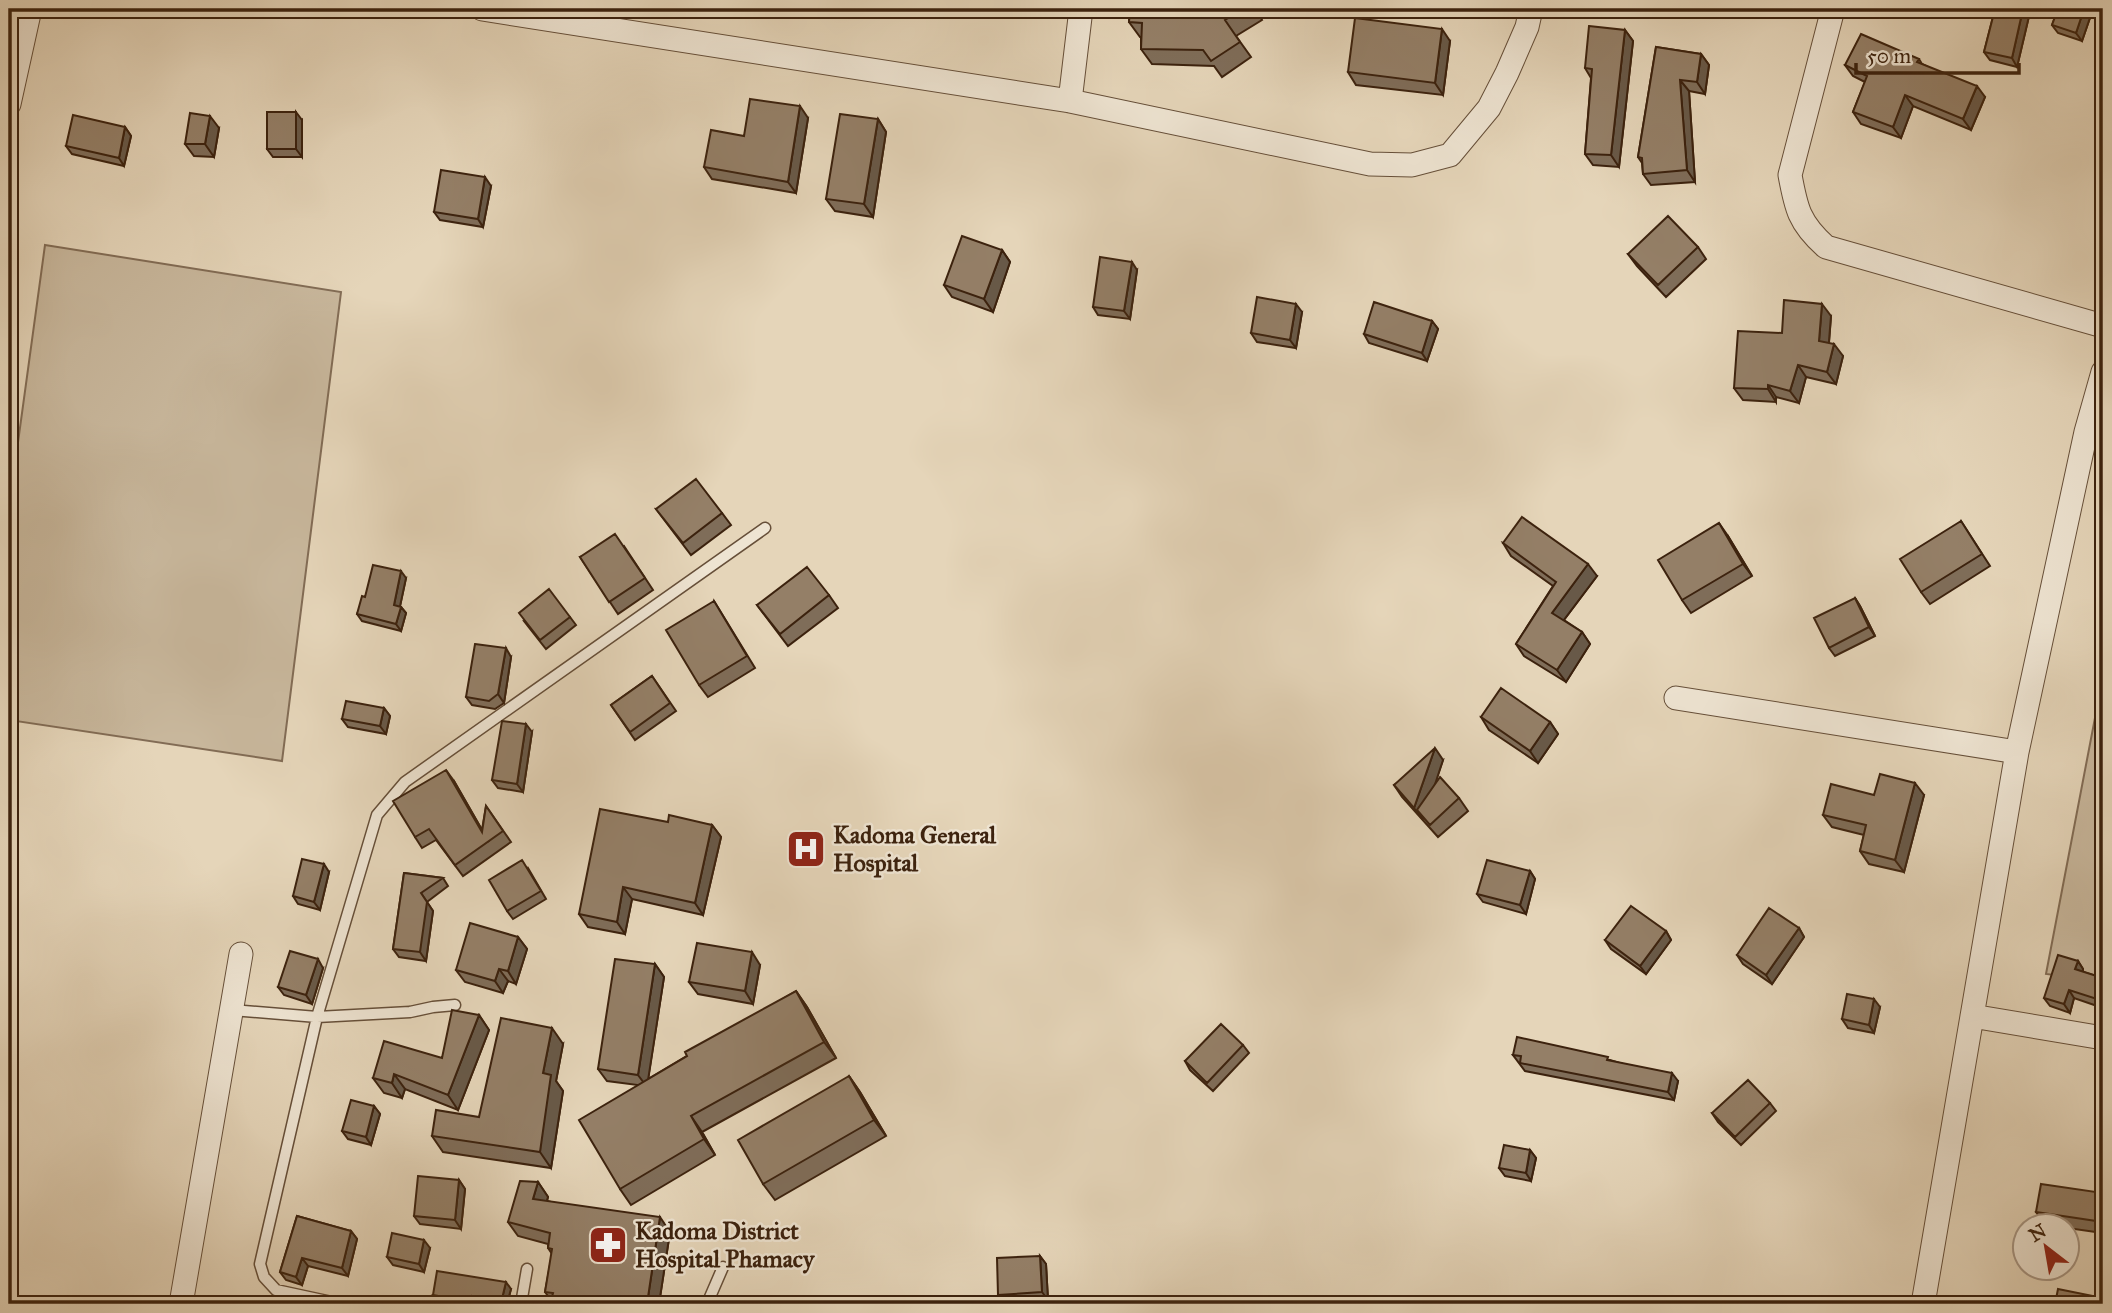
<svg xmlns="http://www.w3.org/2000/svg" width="2112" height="1313" font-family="'IM FELL Great Primer',serif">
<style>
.green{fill:#c8b79c;stroke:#826c55;stroke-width:2}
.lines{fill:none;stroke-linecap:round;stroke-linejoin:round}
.lane-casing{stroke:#664f39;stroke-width:13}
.street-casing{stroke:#664f39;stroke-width:25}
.lane{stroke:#eee4d2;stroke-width:10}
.street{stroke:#eee4d2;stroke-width:23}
.wall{fill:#7f6d59;stroke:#3c220e;stroke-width:2}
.shaded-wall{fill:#685948;stroke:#3c220e;stroke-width:2}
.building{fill:#947f67;stroke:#3c220e;stroke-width:2}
.labels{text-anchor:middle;stroke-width:5;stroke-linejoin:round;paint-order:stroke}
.poi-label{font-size:24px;font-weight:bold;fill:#3c220e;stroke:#eee4d2;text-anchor:start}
</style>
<rect width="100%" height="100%" fill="#e5d5b9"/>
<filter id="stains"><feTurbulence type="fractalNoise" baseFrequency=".00286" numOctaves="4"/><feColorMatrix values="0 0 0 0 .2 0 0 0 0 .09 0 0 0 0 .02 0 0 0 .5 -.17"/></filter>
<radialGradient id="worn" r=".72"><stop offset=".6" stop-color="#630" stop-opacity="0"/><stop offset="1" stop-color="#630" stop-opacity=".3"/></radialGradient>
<path class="green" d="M 45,245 L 341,292 L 282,761 L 9,720 L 9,508 Z
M 2103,676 L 2103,981 L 2046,974 Z"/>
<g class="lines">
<g class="lane-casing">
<path id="lane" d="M 232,1010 L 317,1017 L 410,1012 L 433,1007 L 455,1005
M 341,1304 L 276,1290 L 264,1277 L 260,1264 L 317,1017 L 377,815 L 405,782 L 765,528
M 521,1304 L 527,1269
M 707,1304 L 723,1267"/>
</g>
<g class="street-casing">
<path id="street" d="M 482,9 L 1070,101 L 1370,164 L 1412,165 L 1450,155 L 1489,108 L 1507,73 L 1527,27 L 1531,9
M 1833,9 L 1790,175 C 1796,208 1799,223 1826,247 L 2103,326
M 1070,101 L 1081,9
M 9,104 L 30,9
M 1676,698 L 2017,752
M 1972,1016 L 2103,1038
M 181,1304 L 241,954
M 1923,1304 L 2017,752 L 2086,432 L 2103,372"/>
</g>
<use href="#lane" class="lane"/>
<use href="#street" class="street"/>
</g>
<path class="wall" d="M 1130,9 L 1255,9 L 1262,20 L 1236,36 L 1251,57 L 1222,77 L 1214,66 L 1152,64 L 1141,49 L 1141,37 L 1140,37 L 1129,22 Z
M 1694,9 L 1722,9 L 1720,17 Z
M 1995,9 L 2028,9 L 2030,12 L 2017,67 L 1990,60 L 1984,52 Z
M 2058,9 L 2093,9 L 2082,41 L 2058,33 L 2052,25 Z
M 1625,30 L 1633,41 L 1619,167 L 1593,165 L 1585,154 L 1591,78 L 1585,68 Z
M 1450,41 L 1443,95 L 1356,85 L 1348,72 Z
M 1656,47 L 1701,54 L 1709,65 L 1705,94 L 1689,91 L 1695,182 L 1651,185 L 1643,174 L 1642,163 L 1638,157 Z
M 1919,59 L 1922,64 L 1985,97 L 1971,130 L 1913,106 L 1901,138 L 1861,124 L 1853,112 L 1865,82 L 1853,76 L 1845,65 Z
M 808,118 L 796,193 L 712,179 L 704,167 L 744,136 Z
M 878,119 L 886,132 L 873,217 L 835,211 L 826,199 Z
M 302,120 L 302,157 L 273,157 L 267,149 Z
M 125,127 L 131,136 L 124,166 L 72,154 L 66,146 Z
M 219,128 L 214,157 L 194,156 L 185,144 Z
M 491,186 L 483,227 L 440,220 L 434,212 Z
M 1698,247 L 1706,259 L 1666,297 L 1637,266 L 1628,254 Z
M 1002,250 L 1010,262 L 993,312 L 952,297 L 944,285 Z
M 1137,270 L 1130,319 L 1098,315 L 1093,307 Z
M 1302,312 L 1296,348 L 1257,342 L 1251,333 Z
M 1831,316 L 1829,343 L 1843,356 L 1836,384 L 1806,377 L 1799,403 L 1776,397 L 1776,402 L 1743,400 L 1734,388 L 1782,333 Z
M 1432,321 L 1438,329 L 1427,361 L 1369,343 L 1364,334 Z
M 656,509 L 722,513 L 731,525 L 691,555 Z
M 1961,521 L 1990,566 L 1930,604 L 1921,592 Z
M 1728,536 L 1752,576 L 1691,613 L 1682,600 Z
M 1503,543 L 1597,576 L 1564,620 L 1582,632 L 1590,644 L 1566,682 L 1524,656 L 1516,644 L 1553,586 L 1511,556 Z
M 624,546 L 653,590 L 618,614 L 580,557 Z
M 406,578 L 400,606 L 406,613 L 401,631 L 362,621 L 357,614 L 365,597 Z
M 829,595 L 838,608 L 788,646 L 757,605 Z
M 1855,598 L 1860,606 L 1875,636 L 1835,656 L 1829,648 Z
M 714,601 L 755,668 L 708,697 L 699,685 Z
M 570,617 L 576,625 L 546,649 L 524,621 Z
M 511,657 L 504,703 L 495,709 L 472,705 L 466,697 Z
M 652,676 L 676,711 L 635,740 L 611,705 Z
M 384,708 L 390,716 L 386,734 L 348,727 L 342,719 Z
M 1481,717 L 1550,722 L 1558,734 L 1538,763 L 1489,730 Z
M 532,732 L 523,792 L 498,788 L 492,780 Z
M 1443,760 L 1435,783 L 1459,798 L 1468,811 L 1438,837 L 1402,797 L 1394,785 Z
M 454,781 L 482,830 L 486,806 L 511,842 L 463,876 L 436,840 L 422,848 L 415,837 Z
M 1874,795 L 1924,795 L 1904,872 L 1869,864 L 1860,851 L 1864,835 L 1832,827 L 1823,815 Z
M 668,822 L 712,825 L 721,837 L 703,915 L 632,899 L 625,934 L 588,927 L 579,914 Z
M 528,868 L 546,899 L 513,919 L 507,911 Z
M 1530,871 L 1535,879 L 1526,914 L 1483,902 L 1477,894 Z
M 329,872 L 320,910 L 298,904 L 293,896 Z
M 404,873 L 443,878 L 448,886 L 427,902 L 433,911 L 426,961 L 399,957 L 393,949 Z
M 1799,928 L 1804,937 L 1772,984 L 1743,964 L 1737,955 Z
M 1666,931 L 1671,940 L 1646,974 L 1611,949 L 1605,940 Z
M 518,937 L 527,949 L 516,984 L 508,981 L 503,993 L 465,982 L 456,970 Z
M 2078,961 L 2083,969 L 2083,972 L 2103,978 L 2103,1008 L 2074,998 L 2070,1013 L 2050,1006 L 2044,998 Z
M 655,964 L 664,977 L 648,1079 L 796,991 L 807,1007 L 836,1058 L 702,1132 L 715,1155 L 631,1205 L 620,1189 L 638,1085 L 607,1081 L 598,1069 Z
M 760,965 L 753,1004 L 698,994 L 689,982 Z
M 323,968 L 312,1004 L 284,995 L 278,987 Z
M 1880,1007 L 1874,1033 L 1848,1028 L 1842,1019 Z
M 479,1015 L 489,1030 L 458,1110 L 405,1089 L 402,1098 L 384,1093 L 373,1078 L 442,1058 Z
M 563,1044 L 556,1081 L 563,1091 L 551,1168 L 443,1152 L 432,1136 L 479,1117 Z
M 1243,1045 L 1249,1053 L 1213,1091 L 1190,1070 L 1185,1061 Z
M 1513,1055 L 1610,1060 L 1678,1081 L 1674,1100 L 1525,1071 Z
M 849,1076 L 860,1092 L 886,1136 L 775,1200 L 763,1184 Z
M 1770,1103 L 1776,1111 L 1741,1145 L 1718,1122 L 1712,1113 Z
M 374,1106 L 380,1114 L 371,1145 L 348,1139 L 342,1131 Z
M 1530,1150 L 1536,1158 L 1531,1181 L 1505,1176 L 1499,1168 Z
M 459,1180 L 465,1189 L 461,1229 L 420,1224 L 414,1216 Z
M 538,1182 L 548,1197 L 547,1201 L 670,1232 L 659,1304 L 550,1304 L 551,1300 L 545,1292 L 552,1254 L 548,1248 L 548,1244 L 518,1236 L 508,1222 Z
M 2103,1193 L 2103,1233 L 2067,1228 L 2067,1226 L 2045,1224 L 2036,1212 Z
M 297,1216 L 351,1231 L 357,1239 L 348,1276 L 308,1266 L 302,1285 L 286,1280 L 280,1272 Z
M 430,1248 L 424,1272 L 393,1265 L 387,1257 Z
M 1040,1256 L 1046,1264 L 1048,1300 L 1004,1303 L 998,1295 Z
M 511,1289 L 507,1304 L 482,1304 L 477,1303 L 476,1304 L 450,1304 L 438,1302 L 433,1295 Z"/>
<path class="shaded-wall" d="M 1714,9 L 1722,9 L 1720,17 Z
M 2023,9 L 2028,9 L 2030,12 L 2017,67 L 2012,58 Z
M 2084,9 L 2093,9 L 2082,41 L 2076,33 Z
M 1442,29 L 1450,41 L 1443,95 L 1435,83 Z
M 1625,30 L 1633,41 L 1619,167 L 1611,155 Z
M 1701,54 L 1709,65 L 1705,94 L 1697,82 Z
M 1680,80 L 1689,91 L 1695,182 L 1687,170 Z
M 1977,86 L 1985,97 L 1971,130 L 1963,119 Z
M 1905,95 L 1913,106 L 1901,138 L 1893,127 Z
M 800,106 L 808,118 L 796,193 L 788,182 Z
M 296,112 L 302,120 L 302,157 L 296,149 Z
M 210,116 L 219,128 L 214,157 L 205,144 Z
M 878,119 L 886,132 L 873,217 L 864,204 Z
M 125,127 L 131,136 L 124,166 L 119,158 Z
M 485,177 L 491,186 L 483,227 L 478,219 Z
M 1002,250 L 1010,262 L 993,312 L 984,299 Z
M 1132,262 L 1137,270 L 1130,319 L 1124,311 Z
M 1296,304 L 1302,312 L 1296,348 L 1290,340 Z
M 1822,304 L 1831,316 L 1828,353 L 1819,341 Z
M 1432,321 L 1438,329 L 1427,361 L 1422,353 Z
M 1834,344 L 1843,356 L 1836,384 L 1827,372 Z
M 1798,365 L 1806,377 L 1799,403 L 1790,391 Z
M 1768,385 L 1776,397 L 1776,402 L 1768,389 Z
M 1719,523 L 1728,536 L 1752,576 L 1743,564 Z
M 1588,564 L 1597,576 L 1560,625 L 1552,613 Z
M 401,571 L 406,578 L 399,611 L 394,605 Z
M 1855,598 L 1860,606 L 1875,636 L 1869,627 Z
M 401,607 L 406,613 L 401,631 L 396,624 Z
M 1582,632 L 1590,644 L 1566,682 L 1557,670 Z
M 506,648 L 511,657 L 504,703 L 498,694 Z
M 384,708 L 390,716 L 386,734 L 380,726 Z
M 1550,722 L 1558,734 L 1538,763 L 1530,751 Z
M 526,724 L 532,732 L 523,792 L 517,784 Z
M 1435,748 L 1443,760 L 1424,818 L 1417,810 L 1423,820 L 1414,808 Z
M 446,770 L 454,781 L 489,842 L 482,832 Z
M 1915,783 L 1924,795 L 1904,872 L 1895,860 Z
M 712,825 L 721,837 L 703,915 L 695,903 Z
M 324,864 L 329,872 L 320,910 L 314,902 Z
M 1530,871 L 1535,879 L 1526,914 L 1520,905 Z
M 623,887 L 632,899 L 625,934 L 617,922 Z
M 421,893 L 433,911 L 426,961 L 420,952 Z
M 1799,928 L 1804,937 L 1772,984 L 1766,975 Z
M 1666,931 L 1671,940 L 1646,974 L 1640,966 Z
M 518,937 L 527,949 L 516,984 L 508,971 Z
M 752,952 L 760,965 L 753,1004 L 745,991 Z
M 318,959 L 323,968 L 312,1004 L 306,995 Z
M 2078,961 L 2083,969 L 2081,977 L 2075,969 Z
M 655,964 L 664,977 L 647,1087 L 638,1075 Z
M 499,969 L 508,981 L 503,993 L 495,981 Z
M 2069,990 L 2074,998 L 2070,1013 L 2064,1004 Z
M 796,991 L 807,1007 L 836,1058 L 824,1042 Z
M 1874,999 L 1880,1007 L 1874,1033 L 1869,1025 Z
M 479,1015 L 489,1030 L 458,1110 L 448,1095 Z
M 552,1028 L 563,1044 L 556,1081 L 563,1091 L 551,1168 L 540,1152 L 543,1073 Z
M 1672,1073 L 1678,1081 L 1674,1100 L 1668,1092 Z
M 394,1074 L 405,1089 L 402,1098 L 392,1083 Z
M 849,1076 L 860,1092 L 886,1136 L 874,1120 Z
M 374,1106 L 380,1114 L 371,1145 L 366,1137 Z
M 691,1116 L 702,1132 L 715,1155 L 704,1139 Z
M 1530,1150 L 1536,1158 L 1531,1181 L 1526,1173 Z
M 459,1180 L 465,1189 L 461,1229 L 455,1220 Z
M 538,1182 L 548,1197 L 543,1213 L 533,1199 Z
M 660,1217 L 670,1232 L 659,1304 L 647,1304 Z
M 351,1231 L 357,1239 L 348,1276 L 342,1268 Z
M 424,1240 L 430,1248 L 424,1272 L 419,1264 Z
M 1040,1256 L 1046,1264 L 1048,1300 L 1042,1292 Z
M 302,1258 L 308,1266 L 302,1285 L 296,1277 Z
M 506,1282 L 511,1289 L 507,1304 L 502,1304 L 501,1303 Z
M 472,1296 L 477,1303 L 476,1304 L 472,1304 L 471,1302 Z"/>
<path class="building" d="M 1130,9 L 1243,9 L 1225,20 L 1240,42 L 1211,61 L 1203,50 L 1141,49 L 1142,23 L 1129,22 Z
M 1995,9 L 2023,9 L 2012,58 L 1984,52 Z
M 2058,9 L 2084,9 L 2076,33 L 2052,25 Z
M 1355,18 L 1442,29 L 1435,83 L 1348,72 Z
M 1589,26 L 1625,30 L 1611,155 L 1585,154 L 1592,69 L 1585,68 Z
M 1861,34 L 1919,59 L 1917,62 L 1977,86 L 1963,119 L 1905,95 L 1893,127 L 1853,112 L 1867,76 L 1845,65 Z
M 1656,47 L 1701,54 L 1697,82 L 1680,80 L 1687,170 L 1643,174 L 1642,158 L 1638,157 Z
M 750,99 L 800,106 L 788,182 L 704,167 L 711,130 L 744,136 Z
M 267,112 L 296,112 L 296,149 L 267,149 Z
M 190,113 L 210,116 L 205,144 L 185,144 Z
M 840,114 L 878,119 L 864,204 L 826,199 Z
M 73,115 L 125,127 L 119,158 L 66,146 Z
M 441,170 L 485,177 L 478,219 L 434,212 Z
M 1668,216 L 1698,247 L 1658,285 L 1628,254 Z
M 962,236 L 1002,250 L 984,299 L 944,285 Z
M 1100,257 L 1132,262 L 1124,311 L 1093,307 Z
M 1257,297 L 1296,304 L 1290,340 L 1251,333 Z
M 1784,300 L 1822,304 L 1819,341 L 1834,344 L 1827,372 L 1798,365 L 1790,391 L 1768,385 L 1768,389 L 1734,388 L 1738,331 L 1782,333 Z
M 1374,302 L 1432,321 L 1422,353 L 1364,334 Z
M 696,479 L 722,513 L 683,543 L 656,509 Z
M 1522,517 L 1588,564 L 1552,613 L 1582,632 L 1557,670 L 1516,644 L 1556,582 L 1503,543 Z
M 1961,521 L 1982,554 L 1921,592 L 1900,559 Z
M 1719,523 L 1743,564 L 1682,600 L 1658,560 Z
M 615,534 L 645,578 L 609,602 L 580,557 Z
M 373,565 L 401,571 L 394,605 L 401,607 L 396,624 L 357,614 L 362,596 L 365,597 Z
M 807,567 L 829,595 L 780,634 L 757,605 Z
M 549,589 L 570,617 L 540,640 L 519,613 Z
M 1855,598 L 1869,627 L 1829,648 L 1814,618 Z
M 714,601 L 747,656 L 699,685 L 666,630 Z
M 475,644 L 506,648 L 498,694 L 489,701 L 466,697 Z
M 652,676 L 670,703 L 630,732 L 611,705 Z
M 1501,688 L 1550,722 L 1530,751 L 1481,717 Z
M 346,701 L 384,708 L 380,726 L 342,719 Z
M 502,721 L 526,724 L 517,784 L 492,780 Z
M 1435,748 L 1414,808 L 1394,785 Z
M 446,770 L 482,832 L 486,806 L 503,831 L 455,865 L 429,829 L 415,837 L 393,801 Z
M 1880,774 L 1915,783 L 1895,860 L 1860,851 L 1866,825 L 1823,815 L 1831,784 L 1874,795 Z
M 1440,777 L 1459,798 L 1430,825 L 1417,810 Z
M 600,809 L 668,822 L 669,815 L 712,825 L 695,903 L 623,887 L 617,922 L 579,914 Z
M 302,859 L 324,864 L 314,902 L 293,896 Z
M 522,860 L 541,891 L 507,911 L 489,880 Z
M 1487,860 L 1530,871 L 1520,905 L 1477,894 Z
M 404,873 L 443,878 L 421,893 L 427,902 L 420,952 L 393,949 Z
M 2103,883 L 2103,897 L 2098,887 Z
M 1631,906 L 1666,931 L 1640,966 L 1605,940 Z
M 1769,908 L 1799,928 L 1766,975 L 1737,955 Z
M 470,923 L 518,937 L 508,971 L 499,969 L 495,981 L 456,970 Z
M 697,943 L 752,952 L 745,991 L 689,982 Z
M 290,951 L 318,959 L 306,995 L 278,987 Z
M 2058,955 L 2078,961 L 2075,969 L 2103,978 L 2103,1001 L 2069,990 L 2064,1004 L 2044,998 Z
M 615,959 L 655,964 L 638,1075 L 598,1069 Z
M 796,991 L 824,1042 L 691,1116 L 704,1139 L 620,1189 L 579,1120 L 687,1056 L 685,1052 Z
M 1847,994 L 1874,999 L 1869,1025 L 1842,1019 Z
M 452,1010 L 479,1015 L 448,1095 L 394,1074 L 392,1083 L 373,1078 L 384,1041 L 442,1058 Z
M 501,1018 L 552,1028 L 543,1073 L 551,1075 L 540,1152 L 432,1136 L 436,1110 L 479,1117 Z
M 1221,1024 L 1243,1045 L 1207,1083 L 1185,1061 Z
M 1517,1037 L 1608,1057 L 1607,1060 L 1672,1073 L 1668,1092 L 1520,1063 L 1521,1056 L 1513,1055 Z
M 849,1076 L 874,1120 L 763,1184 L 738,1140 Z
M 1748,1080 L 1770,1103 L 1735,1137 L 1712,1113 Z
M 351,1100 L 374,1106 L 366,1137 L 342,1131 Z
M 1504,1145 L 1530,1150 L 1526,1173 L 1499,1168 Z
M 418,1176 L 459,1180 L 455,1220 L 414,1216 Z
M 520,1181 L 538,1182 L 533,1199 L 660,1217 L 647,1304 L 550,1304 L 553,1293 L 545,1292 L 552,1249 L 548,1248 L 550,1233 L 508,1222 Z
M 2041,1184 L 2103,1193 L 2103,1222 L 2036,1212 Z
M 297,1216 L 351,1231 L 342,1268 L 302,1258 L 296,1277 L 280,1272 Z
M 392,1233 L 424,1240 L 419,1264 L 387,1257 Z
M 1040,1256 L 1042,1292 L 998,1295 L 997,1258 Z
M 437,1271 L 506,1282 L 501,1303 L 472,1296 L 471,1302 L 433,1295 Z
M 2058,1289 L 2103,1298 L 2103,1304 L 2055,1304 Z"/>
<defs>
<g id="hospital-square" transform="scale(2.0125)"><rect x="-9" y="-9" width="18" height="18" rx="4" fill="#8f2418" stroke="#eee4d2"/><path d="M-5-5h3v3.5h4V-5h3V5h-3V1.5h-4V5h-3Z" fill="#fff"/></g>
<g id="pharmacy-square" transform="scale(2.0125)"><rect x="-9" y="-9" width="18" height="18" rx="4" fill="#8f2418" stroke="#eee4d2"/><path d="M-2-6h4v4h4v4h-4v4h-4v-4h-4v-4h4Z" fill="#fff"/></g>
</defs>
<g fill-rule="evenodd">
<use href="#hospital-square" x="806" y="849"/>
<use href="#pharmacy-square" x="608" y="1245"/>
</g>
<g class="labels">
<g class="poi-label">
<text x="833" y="843">Kadoma General<tspan x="833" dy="28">Hospital</tspan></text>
<text x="635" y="1239">Kadoma District<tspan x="635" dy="28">Hospital Phamacy</tspan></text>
</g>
</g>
<rect width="2112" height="1313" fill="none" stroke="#e5d5b9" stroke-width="35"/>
<rect x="10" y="10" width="2091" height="1292" fill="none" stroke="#3c220e" stroke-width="3.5"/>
<rect x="18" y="18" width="2077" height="1278" fill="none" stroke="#3c220e" stroke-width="2"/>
<g transform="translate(2046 1247) rotate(329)"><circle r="33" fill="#eee4d2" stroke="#a79684" stroke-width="2"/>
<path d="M0-5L12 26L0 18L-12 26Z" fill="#8f2418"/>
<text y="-10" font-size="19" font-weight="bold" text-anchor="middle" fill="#3c220e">N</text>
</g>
<path d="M1856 63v10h163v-10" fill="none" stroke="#3c220e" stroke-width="3.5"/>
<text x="1867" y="63" font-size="21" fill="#3c220e" stroke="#eee4d2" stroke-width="5" paint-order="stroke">50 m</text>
<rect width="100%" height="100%" filter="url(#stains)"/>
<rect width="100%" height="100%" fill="url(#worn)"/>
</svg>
